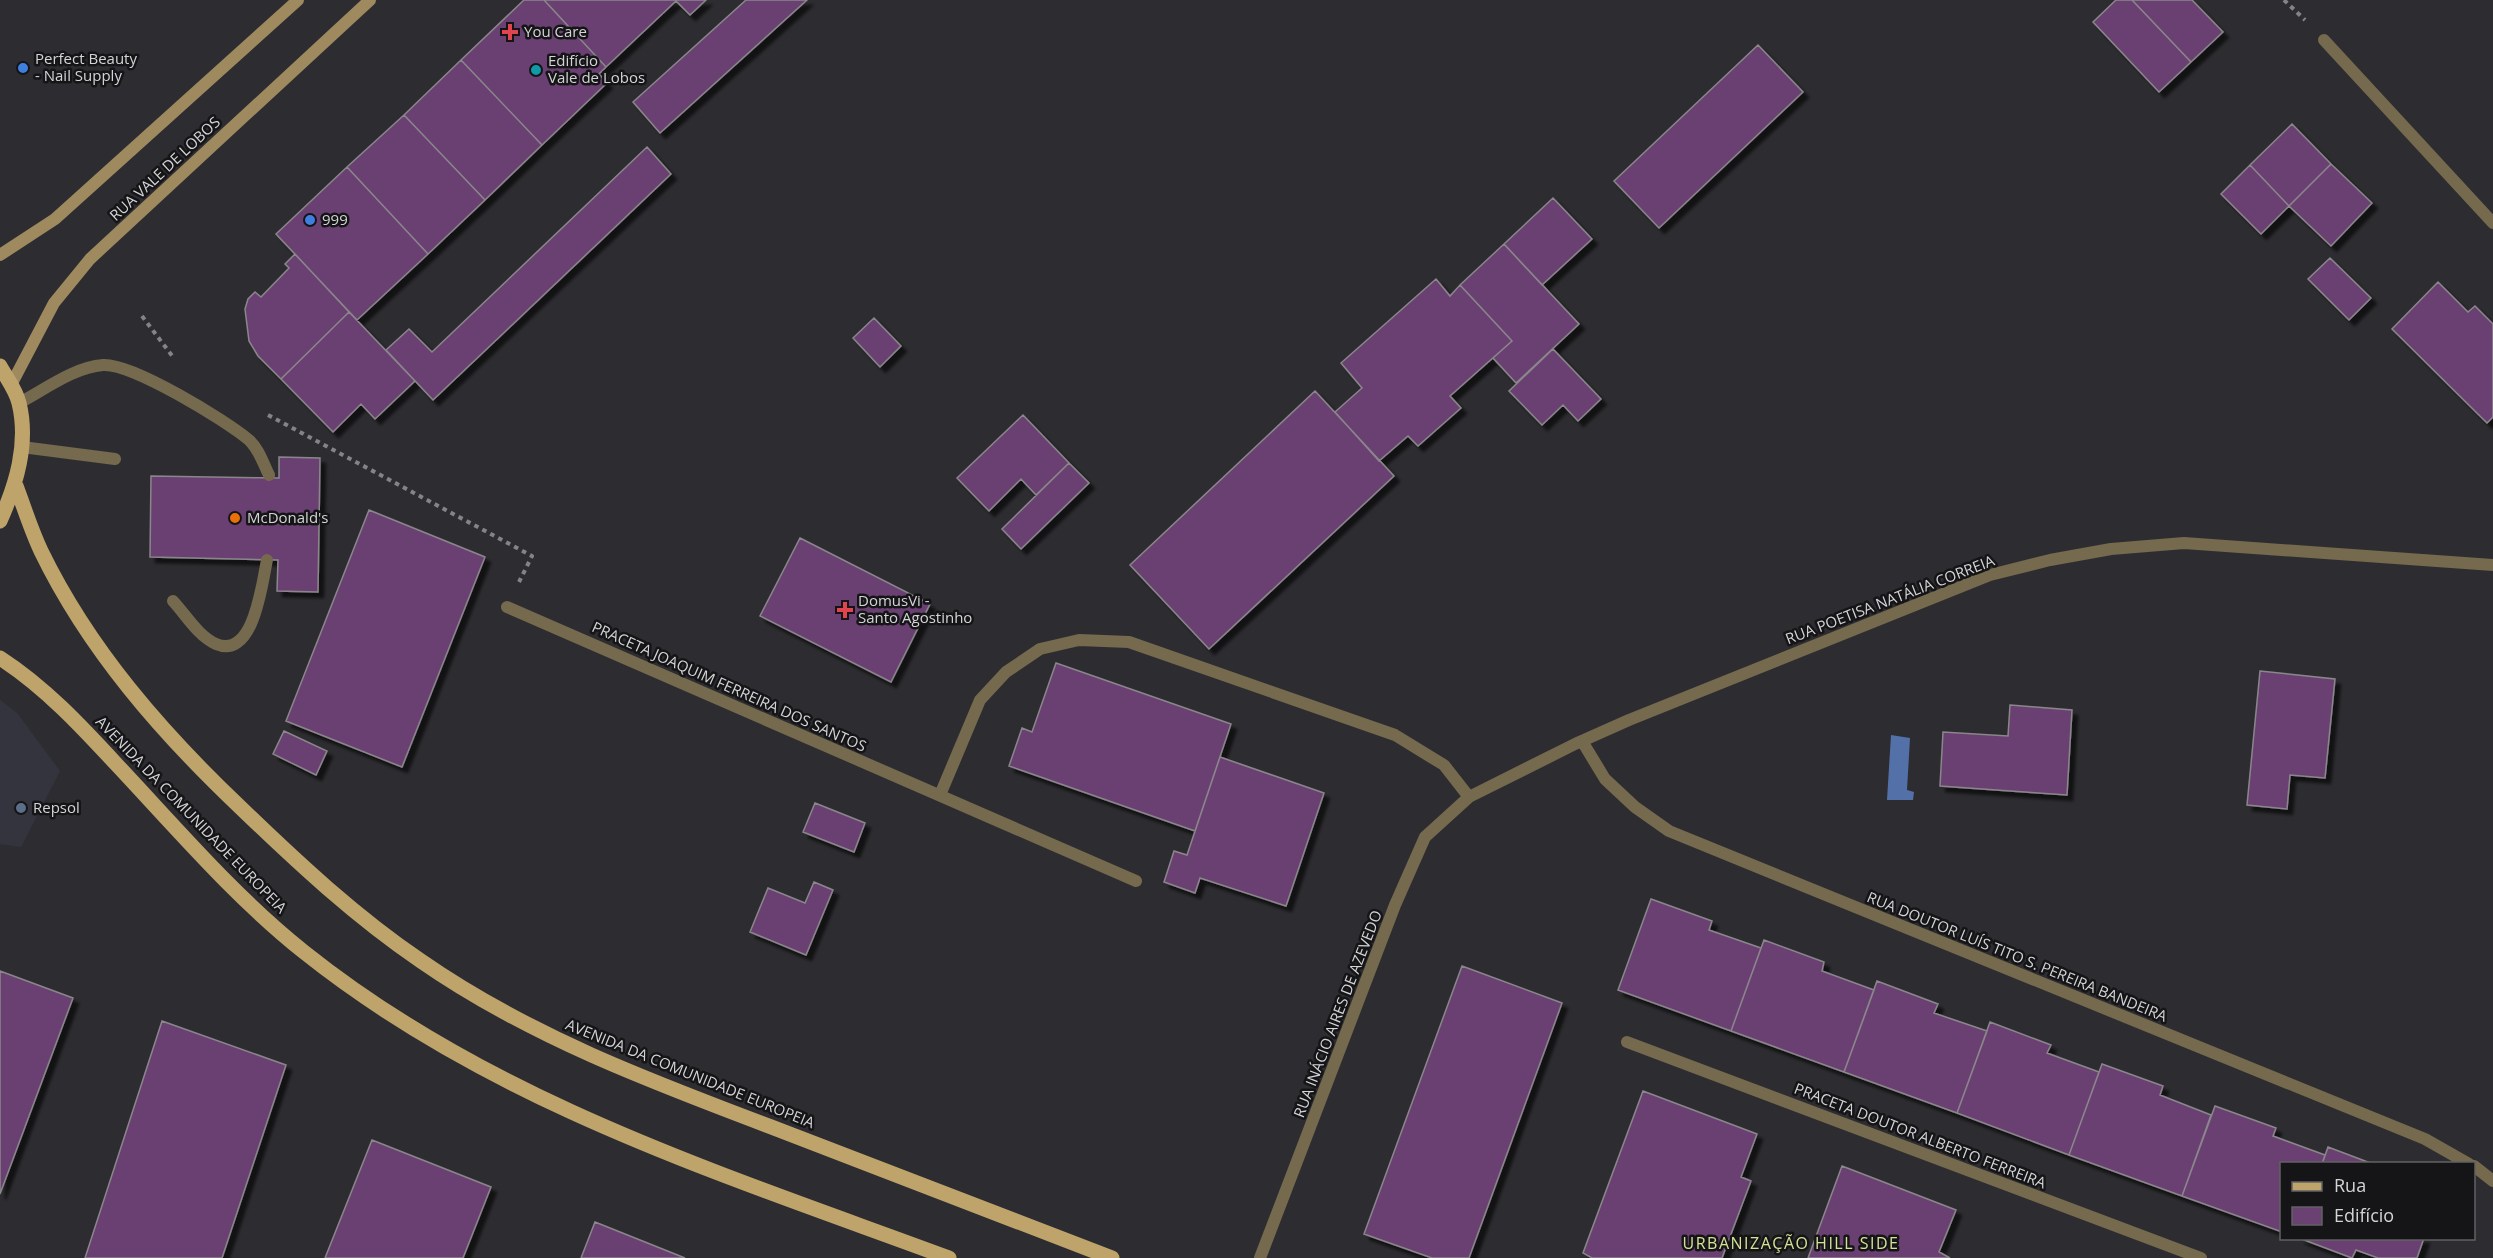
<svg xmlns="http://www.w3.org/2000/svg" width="2493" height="1258" font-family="'Open Sans',sans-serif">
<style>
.built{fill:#34343e}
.water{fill:#5470a9}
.building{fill:#6b4073;stroke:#8a878b;stroke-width:1.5;filter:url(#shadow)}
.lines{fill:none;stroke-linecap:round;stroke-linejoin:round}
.path{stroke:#848488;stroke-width:4;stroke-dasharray:4.5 4.5;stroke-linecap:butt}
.service{stroke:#75694e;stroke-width:12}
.minor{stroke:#75694e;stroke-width:12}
.secondary{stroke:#9e8a5e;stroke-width:12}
.primary{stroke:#bea46a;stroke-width:15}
.health-dot{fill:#e0444e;stroke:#151517;stroke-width:2}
.shop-dot{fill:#3f7fe0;stroke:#151517;stroke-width:2}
.culture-dot{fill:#0f9aa8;stroke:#151517;stroke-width:2}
.food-dot{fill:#e8710a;stroke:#151517;stroke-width:2}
.service-dot{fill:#5c6f8a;stroke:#151517;stroke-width:2}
.labels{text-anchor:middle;stroke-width:5;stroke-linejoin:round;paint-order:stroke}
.poi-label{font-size:15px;fill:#d4d4d7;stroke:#151517;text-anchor:start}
.street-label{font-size:15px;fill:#d4d4d7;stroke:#151517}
.neighbourhood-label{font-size:16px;letter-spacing:1.5px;fill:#d5e295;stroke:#151517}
</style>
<defs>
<filter id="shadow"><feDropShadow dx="5.5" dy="5.5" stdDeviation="1.5" flood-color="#0009"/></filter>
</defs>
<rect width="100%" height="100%" fill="#2d2d31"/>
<path class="built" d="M 0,700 L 17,713 L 60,771 L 21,847 L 0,844 Z"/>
<path class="water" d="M 1891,735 L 1910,738 L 1907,790 L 1914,792 L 1913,800 L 1887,800 Z"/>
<path class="building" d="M 524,0 L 544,0 L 606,67 L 599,74 L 607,83 L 542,145 L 461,60 Z
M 544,0 L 675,0 L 676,1 L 606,67 Z
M 675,0 L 706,0 L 690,15 Z
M 746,0 L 807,0 L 660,133 L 633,102 Z
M 2116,0 L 2132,0 L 2191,62 L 2159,92 L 2093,22 Z
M 2132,0 L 2192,0 L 2223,32 L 2191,62 Z
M 1758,45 L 1803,92 L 1659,228 L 1614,181 Z
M 461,60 L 542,145 L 485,200 L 404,115 Z
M 404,115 L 485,200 L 428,254 L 347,167 Z
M 2292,124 L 2331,164 L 2289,206 L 2250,165 Z
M 647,147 L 671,174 L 433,400 L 386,350 L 409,329 L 432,352 Z
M 2331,164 L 2372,203 L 2331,246 L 2289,206 Z
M 2250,165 L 2289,206 L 2261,234 L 2221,194 Z
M 347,167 L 428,254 L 357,320 L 276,234 Z
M 1553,198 L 1592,239 L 1542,285 L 1504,244 Z
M 1504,244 L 1579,324 L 1516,383 L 1493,358 L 1512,341 L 1460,285 Z
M 295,254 L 349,312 L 281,379 L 258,356 L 249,341 L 245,309 L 248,299 L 255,292 L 261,297 L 289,268 L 285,264 Z
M 2330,258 L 2371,298 L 2349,320 L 2308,279 Z
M 1436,279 L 1450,296 L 1460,285 L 1512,341 L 1450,396 L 1461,408 L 1418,446 L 1408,436 L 1379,461 L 1335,412 L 1362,388 L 1341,363 Z
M 2438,282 L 2468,312 L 2475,306 L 2493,324 L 2493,417 L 2487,423 L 2392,329 Z
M 349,312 L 415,381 L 375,419 L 361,404 L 333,432 L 281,379 Z
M 874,318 L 901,346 L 880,367 L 853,338 Z
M 1553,349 L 1601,399 L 1578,421 L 1563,405 L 1542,425 L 1509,391 Z
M 1315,391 L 1394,476 L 1209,649 L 1130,565 Z
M 1023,415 L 1069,463 L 1036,495 L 1021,479 L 989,511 L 957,478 Z
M 279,457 L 320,458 L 318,592 L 277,591 L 278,560 L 150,557 L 151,476 L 279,478 Z
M 1069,463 L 1089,483 L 1021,549 L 1002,529 Z
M 369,510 L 485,557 L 402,767 L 286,721 Z
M 800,538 L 930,604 L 891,682 L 760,616 Z
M 1056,663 L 1231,724 L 1195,831 L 1009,766 L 1022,728 L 1032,732 Z
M 2260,671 L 2335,679 L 2325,778 L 2290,775 L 2287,809 L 2247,805 Z
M 2010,705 L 2072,710 L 2067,795 L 1940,786 L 1943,732 L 2008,736 Z
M 284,731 L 327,751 L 316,775 L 273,754 Z
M 1220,757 L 1324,793 L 1286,906 L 1200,878 L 1195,893 L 1164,882 L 1174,851 L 1187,855 Z
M 815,803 L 865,823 L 854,852 L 803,832 Z
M 814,882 L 833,890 L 806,955 L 750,932 L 768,888 L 805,903 Z
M 1651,899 L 1712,921 L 1709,930 L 1761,948 L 1731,1031 L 1618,990 Z
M 1764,940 L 1824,962 L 1822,971 L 1874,990 L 1844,1072 L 1731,1031 Z
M 1462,966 L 1562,1003 L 1469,1258 L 1432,1258 L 1364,1234 Z
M 0,971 L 73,998 L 0,1194 Z
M 1877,981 L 1938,1004 L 1934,1013 L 1987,1031 L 1957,1113 L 1844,1072 Z
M 162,1021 L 286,1065 L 222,1258 L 85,1258 Z
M 1990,1022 L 2051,1045 L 2047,1053 L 2099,1072 L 2069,1155 L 1957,1113 Z
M 2102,1064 L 2163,1086 L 2160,1095 L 2211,1115 L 2182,1196 L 2069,1155 Z
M 1643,1091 L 1757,1134 L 1741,1177 L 1751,1181 L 1722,1258 L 1592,1258 L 1583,1253 Z
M 2215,1106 L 2276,1128 L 2273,1136 L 2325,1155 L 2322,1164 L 2282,1164 L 2282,1232 L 2182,1196 Z
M 372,1140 L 491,1187 L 463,1258 L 325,1258 Z
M 2328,1147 L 2373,1164 L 2322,1164 Z
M 1842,1166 L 1956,1210 L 1939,1252 L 1950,1258 L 1808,1258 Z
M 595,1222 L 685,1258 L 581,1258 Z
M 2299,1238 L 2424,1238 L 2417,1258 L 2378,1258 L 2356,1250 L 2352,1258 Z"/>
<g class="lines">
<path class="path" d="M 2284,0 L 2305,20
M 142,316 L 173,357
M 268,415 L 532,556 L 519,582"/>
<path class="service" d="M 19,403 C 44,390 74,367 103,365 C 132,363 225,420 249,440 C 259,449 263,463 269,475
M 22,447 L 115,459
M 173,601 C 186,615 198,636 216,644 C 254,660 262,583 267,560"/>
<path class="minor" d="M 2324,40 L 2493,223
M 507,607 L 1136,881
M 1582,741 L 1605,779 L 1635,807 L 1669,831 L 2425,1139 L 2469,1164
M 940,795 L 980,700 L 1006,672 L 1040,649 L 1079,640 L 1129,642 L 1395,735 L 1444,765 L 1469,797
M 1627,1042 L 2201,1258
M 2474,1166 L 2493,1181
M 1260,1258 L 1395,905 L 1425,837 L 1469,797 L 1575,744 L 1629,720 L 1990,575 L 2050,560 L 2111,549 L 2184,543 L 2493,565"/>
<path class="secondary" d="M 0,255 L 55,219 L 298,0
M 11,385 L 54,303 L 90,259 L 370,0"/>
<path class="primary" d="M 0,366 C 6,377 16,390 19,403 C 29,444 16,485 0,521
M 16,486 C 24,507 31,530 41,551 C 89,650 162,733 241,808 C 298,863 356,917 421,961 C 529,1036 652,1082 774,1128 C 887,1171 1000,1214 1112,1258
M 0,658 C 45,687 82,727 118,766 C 178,830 236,898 304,952 C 493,1103 725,1175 949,1258"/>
</g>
<g class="health-dot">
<path d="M507 23h6v6h6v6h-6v6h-6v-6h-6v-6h6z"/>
<path d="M842 601h6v6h6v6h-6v6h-6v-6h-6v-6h6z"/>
</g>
<g class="shop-dot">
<circle cx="23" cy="68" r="6"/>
<circle cx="310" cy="220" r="6"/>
</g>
<circle class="culture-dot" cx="536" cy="70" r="6"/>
<circle class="food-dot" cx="235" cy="518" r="6"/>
<circle class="service-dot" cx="21" cy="808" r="6"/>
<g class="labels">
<g class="poi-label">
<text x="524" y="37">You Care</text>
<text x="35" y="64">Perfect Beauty<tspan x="35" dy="17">- Nail Supply</tspan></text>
<text x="548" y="66">Edifício<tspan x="548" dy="17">Vale de Lobos</tspan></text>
<text x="322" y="225">999</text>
<text x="247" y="523">McDonald's</text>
<text x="858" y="606">DomusVi -<tspan x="858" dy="17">Santo Agostinho</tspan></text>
<text x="33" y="813">Repsol</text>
</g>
<g class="street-label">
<text transform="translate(165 169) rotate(-43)" y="5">RUA VALE DE LOBOS</text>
<text transform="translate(1890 600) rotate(-21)" y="5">RUA POETISA NATÁLIA CORREIA</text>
<text transform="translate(729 687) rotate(24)" y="5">PRACETA JOAQUIM FERREIRA DOS SANTOS</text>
<text transform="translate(191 815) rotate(46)" y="5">AVENIDA DA COMUNIDADE EUROPEIA</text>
<text transform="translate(2017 957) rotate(22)" y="5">RUA DOUTOR LUÍS TITO S. PEREIRA BANDEIRA</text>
<text transform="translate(1338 1014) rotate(-69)" y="5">RUA INÁCIO AIRES DE AZEVEDO</text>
<text transform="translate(690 1074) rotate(22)" y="5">AVENIDA DA COMUNIDADE EUROPEIA</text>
<text transform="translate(1920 1136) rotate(21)" y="5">PRACETA DOUTOR ALBERTO FERREIRA</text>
</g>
<g class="neighbourhood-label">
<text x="1791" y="1249">URBANIZAÇÃO HILL SIDE</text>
</g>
</g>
<rect x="2280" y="1162" width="195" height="78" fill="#151517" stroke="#616164" stroke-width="1.5"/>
<rect x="2292" y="1182" width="30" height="9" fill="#bea46a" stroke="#616164" stroke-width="1.5"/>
<text x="2334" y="1192" font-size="18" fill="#d4d4d7">Rua</text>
<rect x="2292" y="1207" width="30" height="18" fill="#6b4073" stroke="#616164" stroke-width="1.5"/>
<text x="2334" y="1222" font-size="18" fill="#d4d4d7">Edifício</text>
</svg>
